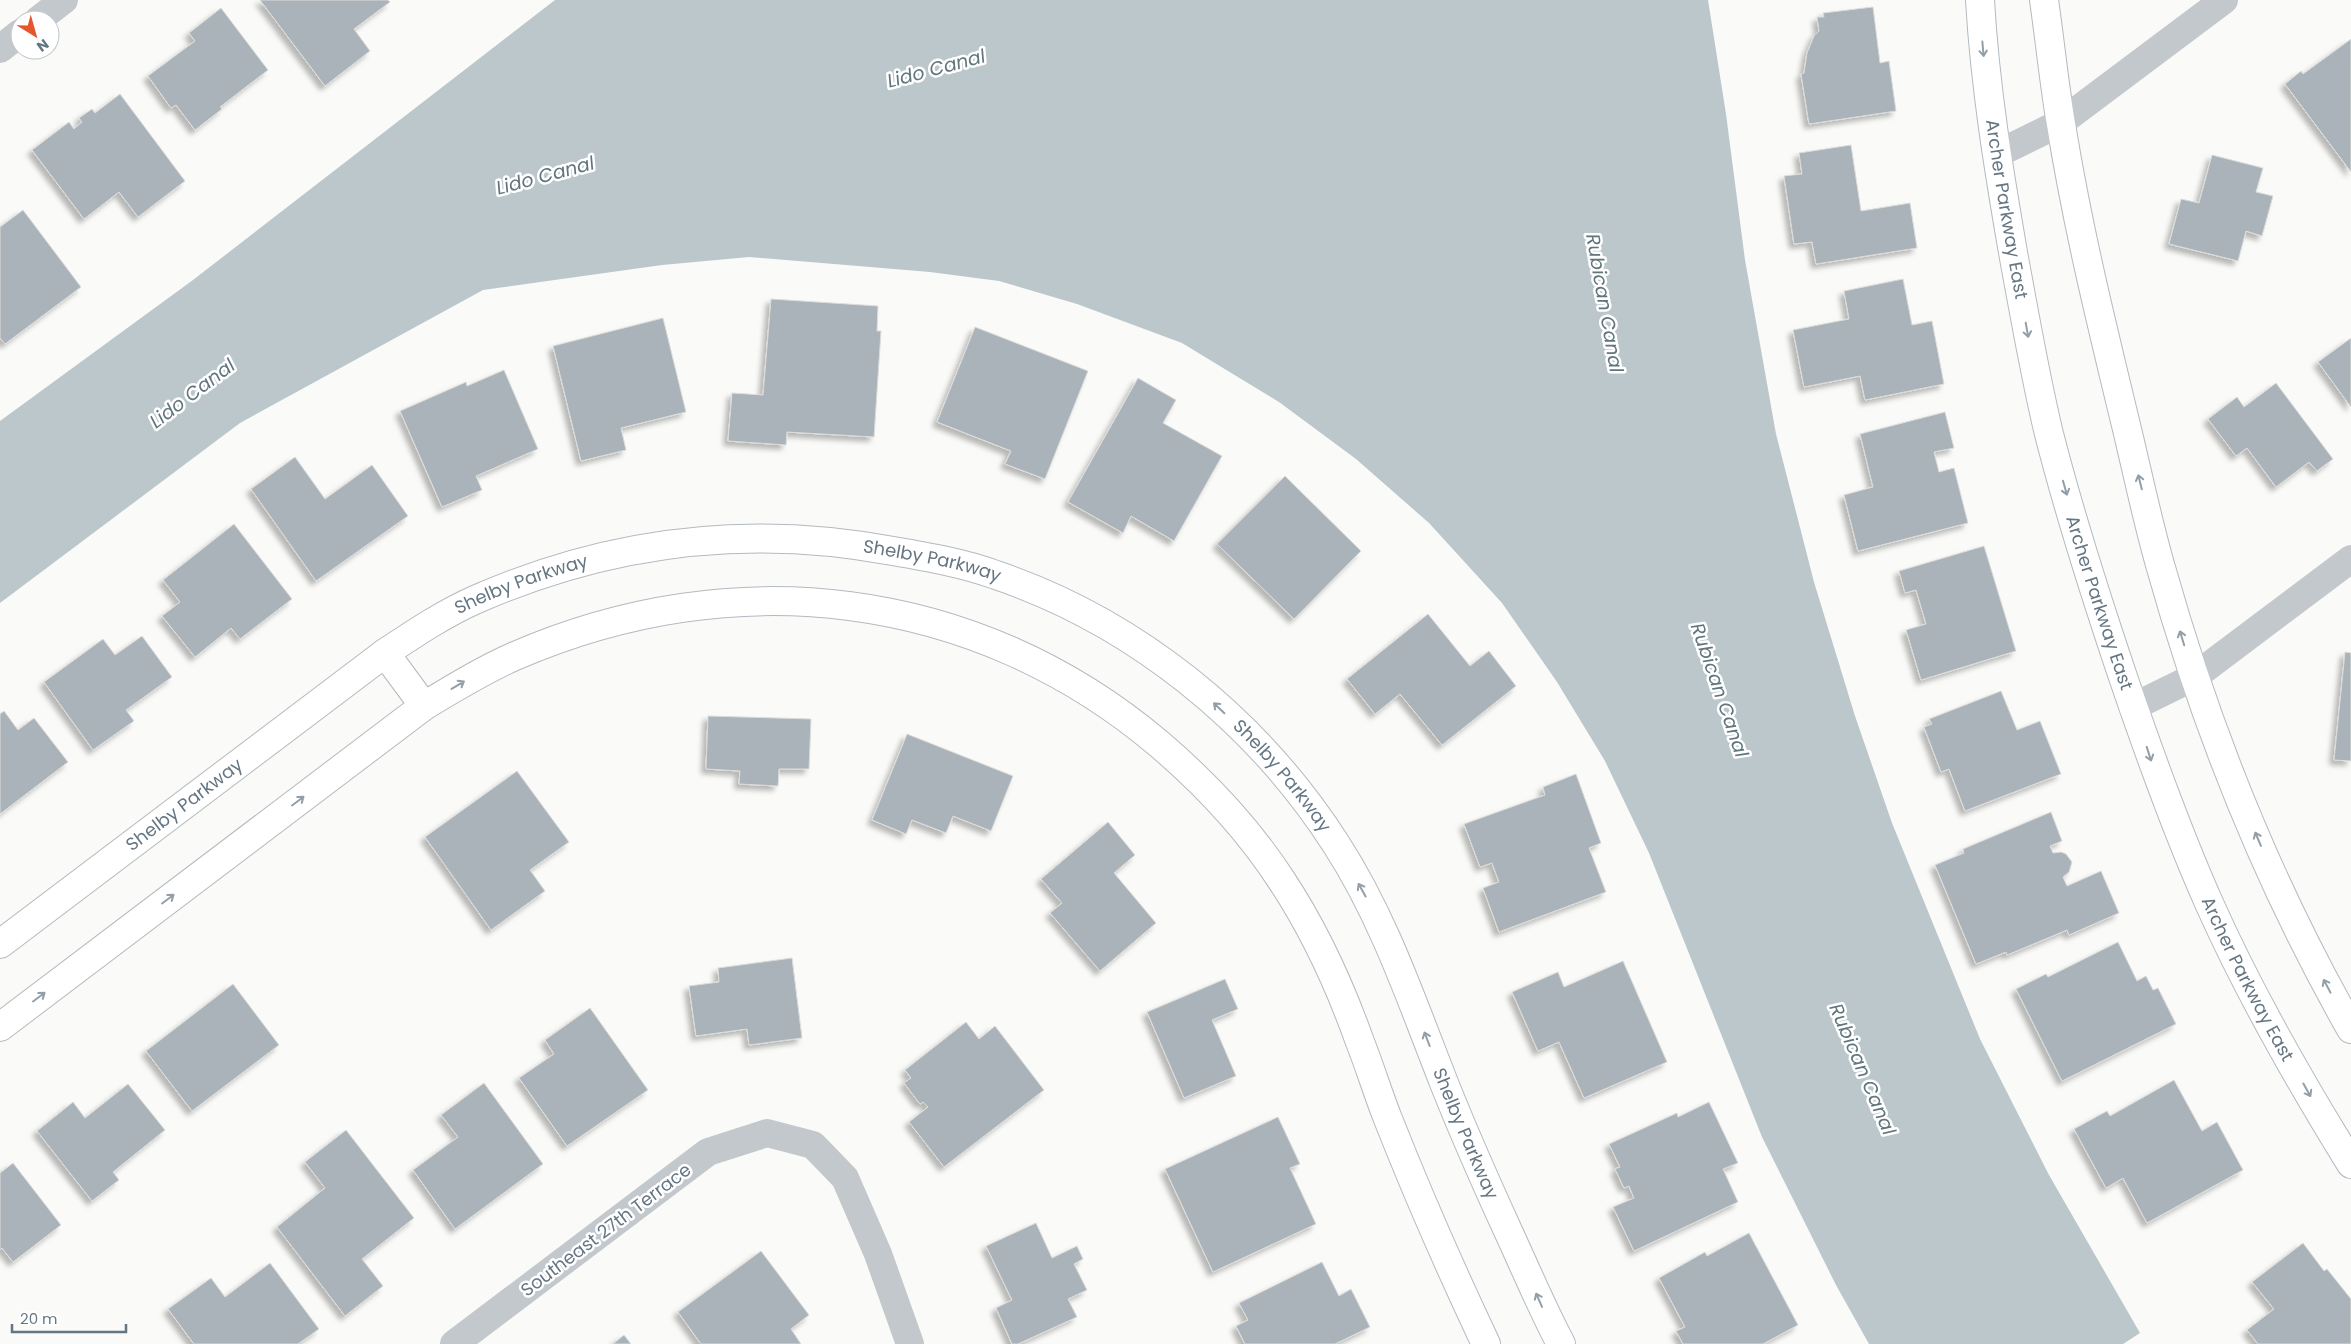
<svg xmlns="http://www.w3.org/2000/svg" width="2351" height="1344" font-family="Poppins,sans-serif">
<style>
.water{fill:#bbc7cb}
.building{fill:#aab3b9;stroke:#dcdcda;filter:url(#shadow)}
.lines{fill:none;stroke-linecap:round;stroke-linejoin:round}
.secondary-casing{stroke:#b3babf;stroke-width:30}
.street{stroke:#c3c8cc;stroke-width:28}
.secondary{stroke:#fff;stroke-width:28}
.oneway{stroke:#939fa8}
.labels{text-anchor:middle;stroke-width:5;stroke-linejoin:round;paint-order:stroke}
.street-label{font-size:18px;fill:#657683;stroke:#fff}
.water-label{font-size:19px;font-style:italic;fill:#60757c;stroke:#fff}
</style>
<defs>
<filter id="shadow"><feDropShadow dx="-4.5" dy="4.5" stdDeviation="2.5" flood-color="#0004"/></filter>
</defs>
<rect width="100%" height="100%" fill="#fafaf8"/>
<path class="water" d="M 555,0 L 1708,0 L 1726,114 L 1745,260 L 1776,434 L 1814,582 L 1855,716 L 1892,823 L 1980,1039 L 2049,1175 L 2140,1333 L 2123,1344 L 1869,1344 L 1836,1285 L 1762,1137 L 1649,853 L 1605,761 L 1557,682 L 1502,603 L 1429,523 L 1356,459 L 1279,402 L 1182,343 L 1077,304 L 999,281 L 930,272 L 749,257 L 662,265 L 483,290 L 240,423 L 0,603 L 0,421 L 193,280 Z"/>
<path class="building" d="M 260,0 L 388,0 L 390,2 L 354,29 L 370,51 L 325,86 Z
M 1873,7 L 1880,63 L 1889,61 L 1896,111 L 1809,124 L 1801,74 L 1804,73 L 1807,53 L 1814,36 L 1819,31 L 1817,17 L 1824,17 L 1823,13 Z
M 221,8 L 268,70 L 220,107 L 222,109 L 195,130 L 176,105 L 171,108 L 148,76 L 195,41 L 189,33 Z
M 2351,39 L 2351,172 L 2285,84 L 2301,71 L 2303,74 Z
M 120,94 L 185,181 L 138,217 L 119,192 L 84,219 L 32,150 L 69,122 L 74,129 L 82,122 L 79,118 L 92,109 L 95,113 Z
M 1851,145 L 1861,211 L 1910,203 L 1917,248 L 1816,264 L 1812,242 L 1794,244 L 1784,176 L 1802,174 L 1799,153 Z
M 2212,155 L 2263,168 L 2256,192 L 2273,196 L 2262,236 L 2246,231 L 2238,261 L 2169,244 L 2181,199 L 2199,203 Z
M 23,210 L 81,287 L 5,344 L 0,338 L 0,227 Z
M 1903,279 L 1912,325 L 1932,321 L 1944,384 L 1865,400 L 1860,376 L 1804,387 L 1793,330 L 1849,319 L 1844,291 Z
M 771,299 L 878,306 L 877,331 L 881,331 L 874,437 L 787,432 L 786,445 L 728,441 L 732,393 L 763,395 Z
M 663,318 L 686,412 L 621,428 L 626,450 L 581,461 L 553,346 Z
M 975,327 L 1088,371 L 1045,479 L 1005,464 L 1011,451 L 937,422 Z
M 2351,338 L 2351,407 L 2318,362 Z
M 504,370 L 538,449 L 476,476 L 482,490 L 442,507 L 400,411 L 466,382 L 467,386 Z
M 1138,378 L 1176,400 L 1163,423 L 1222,456 L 1174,541 L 1131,516 L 1123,533 L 1068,502 Z
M 2276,383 L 2333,459 L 2317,471 L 2309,462 L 2276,487 L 2247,448 L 2236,456 L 2208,419 L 2237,397 L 2244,407 Z
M 1945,412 L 1954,448 L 1934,452 L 1939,472 L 1954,468 L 1968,523 L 1858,551 L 1844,495 L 1873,487 L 1860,434 Z
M 295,457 L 325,499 L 372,465 L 408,516 L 316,581 L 251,489 Z
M 1285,476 L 1361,551 L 1294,619 L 1217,544 Z
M 234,524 L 292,599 L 240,639 L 231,628 L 195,657 L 162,616 L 180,602 L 163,580 Z
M 1984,546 L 2016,651 L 1921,680 L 1906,630 L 1926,624 L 1916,590 L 1905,593 L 1899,571 Z
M 1428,614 L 1470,666 L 1489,651 L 1516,686 L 1442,745 L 1400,694 L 1375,714 L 1347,679 Z
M 142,636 L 172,677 L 126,710 L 134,721 L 93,750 L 44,682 L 103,639 L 115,655 Z
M 2345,652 L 2351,653 L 2351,761 L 2334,760 Z
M 2001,691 L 2017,730 L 2040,721 L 2061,774 L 1965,811 L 1949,769 L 1941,772 L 1924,727 L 1932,724 L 1929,719 Z
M 4,711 L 18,730 L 34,718 L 68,762 L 0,814 L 0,714 Z
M 708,716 L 811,719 L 809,769 L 779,769 L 778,786 L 739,784 L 740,771 L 706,769 Z
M 907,734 L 1013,776 L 991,831 L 953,816 L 946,833 L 912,820 L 906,834 L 872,820 Z
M 517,771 L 569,842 L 530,870 L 545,891 L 491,930 L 425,837 Z
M 1576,774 L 1601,843 L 1589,848 L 1606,892 L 1499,932 L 1483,888 L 1499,882 L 1492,863 L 1480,867 L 1464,824 L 1545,795 L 1543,787 Z
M 2051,812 L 2062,841 L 2050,846 L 2053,853 L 2061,852 L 2066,854 L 2072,862 L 2069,872 L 2063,877 L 2067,886 L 2101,871 L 2119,913 L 2069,935 L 2067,930 L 2007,955 L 2006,952 L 1976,964 L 1935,865 L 1964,853 L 1963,849 Z
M 1108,822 L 1135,855 L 1114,873 L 1156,923 L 1100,971 L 1050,913 L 1062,903 L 1041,879 Z
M 2118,942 L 2137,981 L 2146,976 L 2153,990 L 2158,988 L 2176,1024 L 2062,1081 L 2016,989 L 2046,974 L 2048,977 Z
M 792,958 L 802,1038 L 749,1045 L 747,1029 L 696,1036 L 689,986 L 719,982 L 718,968 Z
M 1623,961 L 1667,1062 L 1584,1098 L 1559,1042 L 1538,1051 L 1512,992 L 1558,972 L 1564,987 Z
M 1225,979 L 1238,1009 L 1212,1020 L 1236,1076 L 1184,1098 L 1147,1012 Z
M 233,984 L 279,1045 L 192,1111 L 146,1051 Z
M 590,1008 L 648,1090 L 567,1146 L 519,1078 L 554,1054 L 545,1040 Z
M 966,1022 L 979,1039 L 995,1026 L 1044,1090 L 944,1167 L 909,1122 L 928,1107 L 923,1102 L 920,1104 L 904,1083 L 911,1078 L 905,1070 Z
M 2174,1080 L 2202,1131 L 2217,1122 L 2243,1170 L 2147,1223 L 2123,1178 L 2106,1188 L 2074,1129 L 2107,1111 L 2110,1116 Z
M 484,1083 L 543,1164 L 455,1229 L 413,1170 L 458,1137 L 441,1115 Z
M 128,1084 L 165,1130 L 113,1172 L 119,1180 L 92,1201 L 37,1131 L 73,1102 L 85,1118 Z
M 1709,1102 L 1738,1163 L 1723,1169 L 1738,1202 L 1634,1251 L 1613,1207 L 1634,1198 L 1629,1186 L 1624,1188 L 1615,1169 L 1620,1167 L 1609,1144 L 1677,1113 L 1678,1117 Z
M 1278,1117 L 1300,1164 L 1290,1168 L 1316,1224 L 1213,1272 L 1165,1169 Z
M 346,1130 L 414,1218 L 362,1259 L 383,1286 L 345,1316 L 277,1227 L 325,1188 L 305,1162 Z
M 13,1163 L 61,1225 L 13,1262 L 2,1248 L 0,1250 L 0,1173 Z
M 1036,1223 L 1052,1258 L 1077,1246 L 1083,1259 L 1074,1264 L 1087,1290 L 1068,1299 L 1077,1317 L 1018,1344 L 1012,1344 L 996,1308 L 1012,1300 L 986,1246 Z
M 1749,1233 L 1798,1325 L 1763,1344 L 1683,1344 L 1676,1331 L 1685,1327 L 1659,1278 L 1705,1252 L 1707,1256 Z
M 2303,1243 L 2324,1271 L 2327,1269 L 2351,1299 L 2351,1344 L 2258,1344 L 2247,1330 L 2274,1309 L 2252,1282 Z
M 761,1251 L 809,1315 L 791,1329 L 801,1344 L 701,1344 L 678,1312 Z
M 1322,1262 L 1339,1296 L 1351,1289 L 1370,1327 L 1335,1344 L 1245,1344 L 1236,1326 L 1248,1320 L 1239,1303 Z
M 270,1263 L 319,1329 L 298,1344 L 194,1344 L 168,1309 L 211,1278 L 225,1297 Z
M 624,1335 L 631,1344 L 613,1344 Z"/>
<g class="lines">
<g class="secondary-casing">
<g id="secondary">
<path id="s1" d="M 1980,0 C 1985,87 1999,172 2014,258 C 2025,317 2035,376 2049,434 C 2070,516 2096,597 2123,677 C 2149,753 2176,829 2209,903 C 2249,993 2299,1080 2351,1164"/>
<path d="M 2044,0 C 2050,41 2054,83 2061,124 C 2077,224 2101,322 2125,421 C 2137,470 2147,520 2161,568 C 2206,728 2269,885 2351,1029"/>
<path d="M 385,653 L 424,706"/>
<path id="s2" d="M 0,944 L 385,653 C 415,633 445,613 477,599 C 612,540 749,524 893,551 C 928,557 963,563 996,575 C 1135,622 1257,721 1336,844 C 1384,918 1412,1002 1444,1083 C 1464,1133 1486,1183 1509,1233 C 1526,1270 1542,1308 1561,1344"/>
<path d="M 0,1027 L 424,706 C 454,688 483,670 515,656 C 734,561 975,589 1158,743 C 1205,783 1249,830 1282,881 C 1315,931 1340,986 1360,1042 C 1370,1067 1378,1094 1388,1119 C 1418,1195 1451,1270 1486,1344"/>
</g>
</g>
<path class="street" d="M 38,20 L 64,0
M 0,49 L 20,33
M 1997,154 L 2060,123 L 2224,0
M 2133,707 L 2194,677 L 2351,559
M 454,1344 L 708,1152 L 767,1133 L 813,1145 L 845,1178 L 878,1254 L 910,1344"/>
<use href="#secondary" class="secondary"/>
</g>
<defs><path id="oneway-shaft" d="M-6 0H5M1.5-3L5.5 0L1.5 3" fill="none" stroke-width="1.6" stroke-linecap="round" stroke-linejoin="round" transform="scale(1.25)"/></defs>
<g class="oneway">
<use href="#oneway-shaft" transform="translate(1983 49) rotate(85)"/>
<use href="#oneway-shaft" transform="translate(2027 330) rotate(80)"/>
<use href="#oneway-shaft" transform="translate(2140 482) rotate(-104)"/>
<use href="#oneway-shaft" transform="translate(2065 488) rotate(74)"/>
<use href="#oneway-shaft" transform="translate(2182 638) rotate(-107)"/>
<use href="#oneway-shaft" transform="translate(458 685) rotate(-31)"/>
<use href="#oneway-shaft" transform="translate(1219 708) rotate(-136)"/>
<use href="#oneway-shaft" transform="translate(2149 754) rotate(72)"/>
<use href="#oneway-shaft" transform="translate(298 801) rotate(-37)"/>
<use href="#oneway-shaft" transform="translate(2258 839) rotate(-113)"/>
<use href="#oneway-shaft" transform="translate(1362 890) rotate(-119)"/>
<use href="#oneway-shaft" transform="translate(168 899) rotate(-37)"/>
<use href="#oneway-shaft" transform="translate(2327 986) rotate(-118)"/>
<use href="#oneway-shaft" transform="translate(39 997) rotate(-37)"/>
<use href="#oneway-shaft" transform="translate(1427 1039) rotate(-111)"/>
<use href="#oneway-shaft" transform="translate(2307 1090) rotate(61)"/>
<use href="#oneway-shaft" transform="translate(1539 1300) rotate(-114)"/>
</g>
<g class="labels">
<g class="street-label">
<text dy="6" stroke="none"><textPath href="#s1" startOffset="211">Archer Parkway East</textPath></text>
<text dy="6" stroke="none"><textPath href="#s2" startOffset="1055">Shelby Parkway</textPath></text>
<text dy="6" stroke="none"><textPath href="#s2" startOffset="636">Shelby Parkway</textPath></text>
<text dy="6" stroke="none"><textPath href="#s1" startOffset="616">Archer Parkway East</textPath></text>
<text dy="6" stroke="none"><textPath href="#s2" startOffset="1475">Shelby Parkway</textPath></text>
<text dy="6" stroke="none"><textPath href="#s2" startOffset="231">Shelby Parkway</textPath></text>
<text dy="6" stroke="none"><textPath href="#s1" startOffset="1021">Archer Parkway East</textPath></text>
<text dy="6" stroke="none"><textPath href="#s2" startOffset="1880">Shelby Parkway</textPath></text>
<text transform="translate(606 1230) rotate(-37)" y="6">Southeast 27th Terrace</text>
</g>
<g class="water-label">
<text transform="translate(936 68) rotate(-15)" y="7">Lido Canal</text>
<text transform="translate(545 175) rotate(-15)" y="7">Lido Canal</text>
<text transform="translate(1605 303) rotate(80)" y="7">Rubican Canal</text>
<text transform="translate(192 393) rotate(-37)" y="7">Lido Canal</text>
<text transform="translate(1720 690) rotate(71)" y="7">Rubican Canal</text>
<text transform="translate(1863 1069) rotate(67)" y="7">Rubican Canal</text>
</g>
</g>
<g transform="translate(35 35) rotate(143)"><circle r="24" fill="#ffffff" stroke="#c1c8cd"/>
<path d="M0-4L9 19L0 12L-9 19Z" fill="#e4572e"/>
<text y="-8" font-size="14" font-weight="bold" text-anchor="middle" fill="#657683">N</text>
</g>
<path d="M12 1324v8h114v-8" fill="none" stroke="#657683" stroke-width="2.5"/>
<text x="20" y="1324" font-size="15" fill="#657683" stroke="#ffffff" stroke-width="4" paint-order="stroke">20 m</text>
</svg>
